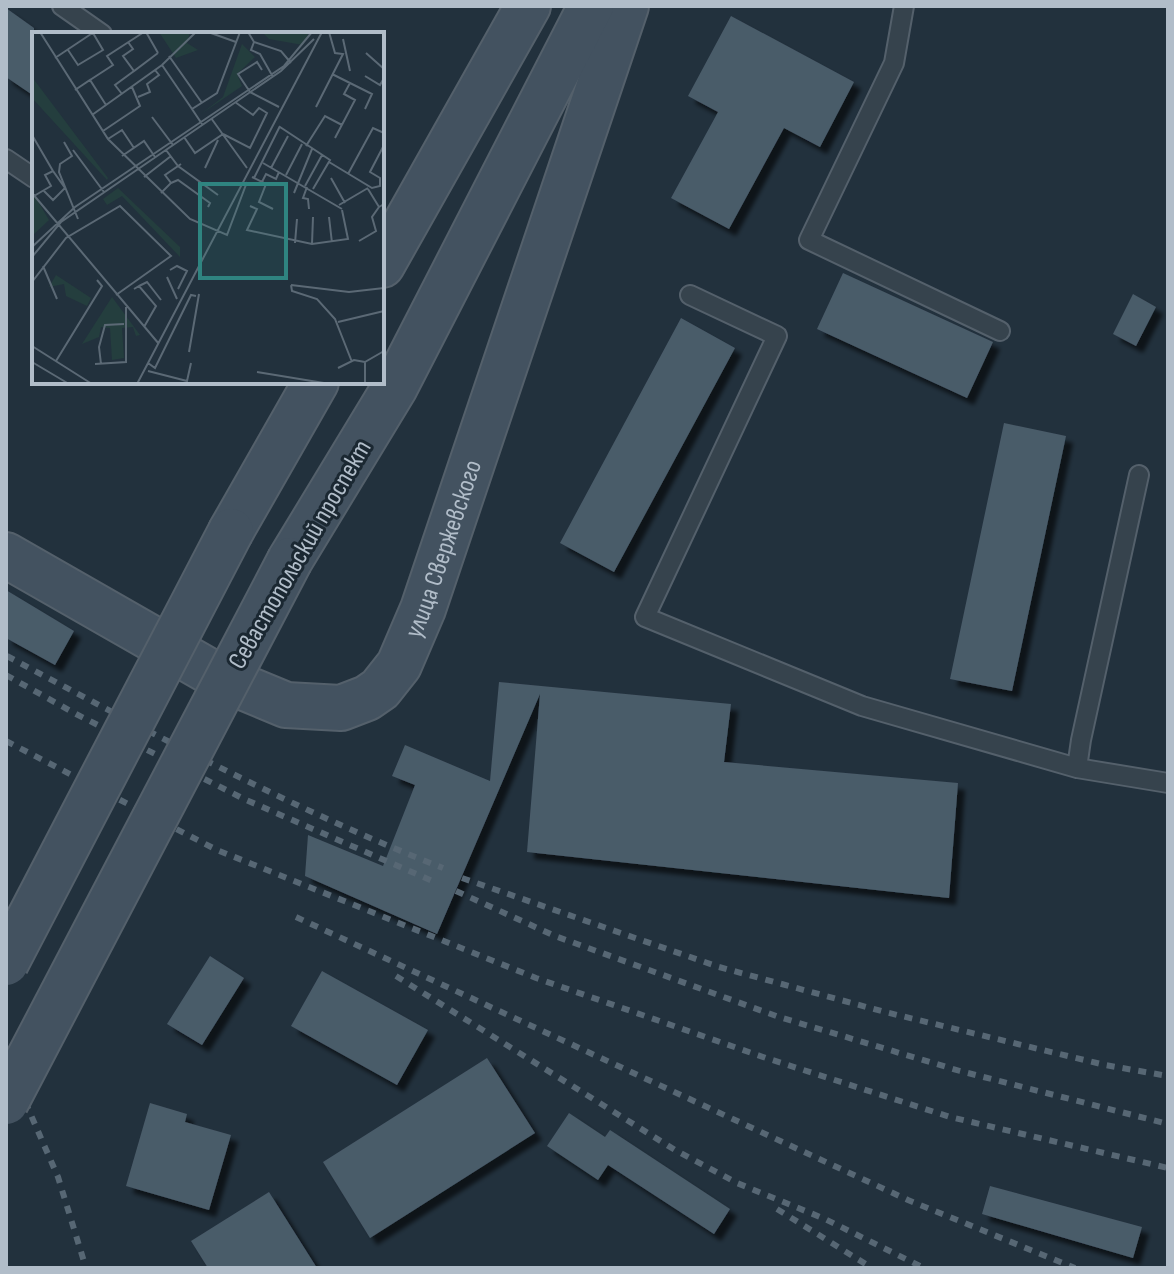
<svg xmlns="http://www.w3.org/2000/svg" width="1174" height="1274" font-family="'Sofia Sans Condensed',sans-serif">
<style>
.building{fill:#4a5b69;filter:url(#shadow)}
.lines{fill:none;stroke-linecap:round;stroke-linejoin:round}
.lane-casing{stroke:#54606b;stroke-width:22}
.secondary-casing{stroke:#54606b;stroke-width:48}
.lane{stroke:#36434d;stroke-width:18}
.secondary{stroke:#435260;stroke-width:44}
.rail{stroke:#576774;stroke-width:6;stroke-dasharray:8 8;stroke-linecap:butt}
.secondary-bridge-casing{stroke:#54606b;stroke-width:48;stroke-linecap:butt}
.secondary-bridge{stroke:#435260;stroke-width:44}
.labels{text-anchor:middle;stroke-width:6;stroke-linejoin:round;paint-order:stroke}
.street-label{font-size:26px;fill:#b1bdc9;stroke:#1b2832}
.inset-road{fill:none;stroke:#5b6975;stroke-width:2}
.view{fill:#2f8480;fill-opacity:0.15;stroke:#2f8480;stroke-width:4}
.inset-edge{fill:none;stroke:#b1bdc9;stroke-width:4}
</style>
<defs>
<filter id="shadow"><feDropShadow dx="7" dy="7" stdDeviation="2" flood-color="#0009"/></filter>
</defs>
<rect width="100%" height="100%" fill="#22313d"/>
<path class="building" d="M 6,8 L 34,28 L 34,96 L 6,77 Z
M 731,16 L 854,82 L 820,147 L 784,128 L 729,229 L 671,198 L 718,112 L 688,96 Z
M 843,273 L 993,342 L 967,398 L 817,329 Z
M 1133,294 L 1156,307 L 1136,346 L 1113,334 Z
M 681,318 L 735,348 L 614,572 L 560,543 Z
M 1004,423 L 1066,436 L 1012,691 L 950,679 Z
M 6,590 L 74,631 L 55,665 L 6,638 Z
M 499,682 L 731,704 L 724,762 L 958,783 L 949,898 L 527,852 L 540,694 L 437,934 L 305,876 L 308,835 L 383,866 L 415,785 L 392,776 L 405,745 L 490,781 Z
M 210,956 L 244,978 L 202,1045 L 167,1024 Z
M 322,971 L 428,1030 L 397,1085 L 291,1026 Z
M 487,1058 L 535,1133 L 370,1238 L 323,1162 Z
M 150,1103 L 187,1114 L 185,1122 L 231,1135 L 209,1210 L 126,1186 Z
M 569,1113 L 605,1137 L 610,1130 L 730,1209 L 714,1234 L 608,1165 L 598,1180 L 547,1146 Z
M 990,1186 L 1142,1227 L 1133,1258 L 982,1214 Z
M 269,1192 L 317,1268 L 208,1268 L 191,1241 Z"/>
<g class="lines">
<g class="lane-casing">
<path id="lane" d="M 62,6 L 102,34
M 904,6 L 894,63 L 809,240 L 1000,331
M 6,159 L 34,178
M 690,295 L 777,336 L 645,617 L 862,706 L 1077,768 L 1168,783
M 1077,768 L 1081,740 L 1139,475"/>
</g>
<g class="secondary-casing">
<g id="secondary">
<path d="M 382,265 L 528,6"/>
<path d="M 231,531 L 316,382"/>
<path id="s1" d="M 6,555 L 221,678 L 286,705 L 341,708 L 367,698 L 380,689 L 399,665 L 423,609 L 626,6"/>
<path d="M 290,560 L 395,387 L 591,6"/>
</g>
</g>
<use href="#lane" class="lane"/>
<use href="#secondary" class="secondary"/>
<path class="rail" d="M 7,656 C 149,732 292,809 443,868
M 6,675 L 76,714 L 244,799 L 437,883
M 6,741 L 217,850 L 536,978 L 766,1058 L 950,1117 L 1168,1168
M 462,878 L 719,967 L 885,1012 L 1105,1065 L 1168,1076
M 456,891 L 555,936 L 779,1017 L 960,1071 L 1168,1124
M 296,917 L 908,1200 L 1075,1268
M 396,976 L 675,1150 L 737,1183 L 825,1219 L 924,1268
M 6,1058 L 58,1177 L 86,1268
M 777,1209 L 872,1268"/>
<g class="secondary-bridge-casing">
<path id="secondary-bridge" d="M 6,963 L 231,531
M 6,1102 L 290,560"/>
</g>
<use href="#secondary-bridge" class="secondary-bridge"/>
</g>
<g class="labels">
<g class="street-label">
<text dy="9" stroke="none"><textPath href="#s1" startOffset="572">улица Свержевского</textPath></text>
<text transform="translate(299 554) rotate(-60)" y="9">Севастопольский проспект</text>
</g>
</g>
<g transform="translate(32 32)">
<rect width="352" height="352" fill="#22313d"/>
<path d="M 127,0 L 158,0 L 155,11 L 166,18 L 144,26 ZM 230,0 L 277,0 L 271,13 L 237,7 ZM 210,12 L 223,25 L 205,42 L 210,54 L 169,82 L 191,65 ZM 0,45 L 76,146 L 75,148 L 0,66 ZM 86,156 L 148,215 L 148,225 L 90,164 L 75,173 L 71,167 ZM 0,159 L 17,188 L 0,204 ZM 24,243 L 59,266 L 55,274 L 34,264 L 32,252 L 17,255 ZM 80,265 L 108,303 L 104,304 L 101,295 L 90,296 L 92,326 L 80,328 L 78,296 L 69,295 L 67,305 L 50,312 Z" fill="#243e3e"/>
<path class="inset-road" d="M 8,0 L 76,107 L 158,187 L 195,203 L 215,150M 114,0 L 126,21M 176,0 L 204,10M 216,0 L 222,10 L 249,19 L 259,31M 311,7 L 318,39M 96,10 L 101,17 L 91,24 L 102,39 L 126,21M 222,10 L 219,18 L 228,22 L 241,45M 36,18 L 46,33 L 71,18 L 61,1M 334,21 L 352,37M 137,24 L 170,71M 23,26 L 62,0M 130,33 L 160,77M 300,42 L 340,62 L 333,77M 333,44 L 348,53 L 352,46M 58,48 L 81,33 L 75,24 L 112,0M 43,58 L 58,48 L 74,73M 218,60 L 206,42 L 225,30 L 230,38M 218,60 L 247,75M 90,62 L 83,53 L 102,39M 106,65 L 118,60 L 115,52 L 127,43 L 123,38M 284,75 L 311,22 L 303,21 L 297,0M 60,83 L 130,33 L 164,0M 120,85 L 141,113M 179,86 L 215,136M 170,92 L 160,77 L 185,61 L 208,0M 248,95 L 298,128 L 281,157M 71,99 L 108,74 L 100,55M 191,102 L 218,116 L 235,81 L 227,76 L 221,83 L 203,70M 0,103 L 21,139M 152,105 L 163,121 L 191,102M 303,106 L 323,68 L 312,62 L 318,51M 76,107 L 90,98 L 102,116M 32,110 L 40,124 L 28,132 L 27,140 L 46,187M 274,114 L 293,84 L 310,93M 41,118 L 72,160M 134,118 L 146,134 L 186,163M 90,124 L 112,109 L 123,125M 297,130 L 340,156 L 348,154 L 348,146 L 338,140 L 352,113M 231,131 L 310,177M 173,136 L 186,108M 239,136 L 256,104M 316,142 L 341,96 L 352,101M 254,143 L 270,112M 112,145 L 139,124M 220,145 L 230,150 L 234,142 L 244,147 L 247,140M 222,146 L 248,94M 299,146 L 313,171M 230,150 L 234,152 L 227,170 L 241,177M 139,151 L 146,148 L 178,171 L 176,175M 273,154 L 290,123M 275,155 L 271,166 L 276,167 L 277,177M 336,157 L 347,175 L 352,172M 0,161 L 127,312M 129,161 L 139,151 L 133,143 L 149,132M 262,161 L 280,117M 2,164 L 19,154 L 13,143 L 21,139 L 33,156 L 21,168 L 12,159M 307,173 L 336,156M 218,174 L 225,177 L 215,198 L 280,212 L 316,207 L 310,178M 297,185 L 300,211M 327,209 L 344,199 L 340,185 L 347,175M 263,211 L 265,187M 280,212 L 281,185M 0,215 L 43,175 L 252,34 L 280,0M 0,225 L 29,190 L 249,39 L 282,7M 11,234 L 25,267M 138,238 L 145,234 L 155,239 L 146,257M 135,245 L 145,267M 0,250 L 34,206 L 88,174 L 139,224 L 84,263M 259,253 L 260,259 L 285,267 L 303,287 L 320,330M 259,253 L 317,260 L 352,256M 107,254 L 115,250 L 129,268M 102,257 L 107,254 L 124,274 L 112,295M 306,290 L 352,279M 0,314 L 60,352M 157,320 L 167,262M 24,329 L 70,254 L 65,248M 0,330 L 37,352M 116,331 L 123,336 L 159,263 L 164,264M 63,332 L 94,330 L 94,275M 69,332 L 67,315 L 73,293 L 92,292M 306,336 L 322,328 L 333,330M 116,339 L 155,349 L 159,331M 225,340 L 298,352M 105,352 L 290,0M 333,352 L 333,330 L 352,319"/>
<path class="view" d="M 168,152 L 254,152 L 254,246 L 168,246 Z"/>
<rect width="352" height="352" class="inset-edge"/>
</g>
<rect width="1174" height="1274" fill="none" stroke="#b1bdc9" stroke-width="16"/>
</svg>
